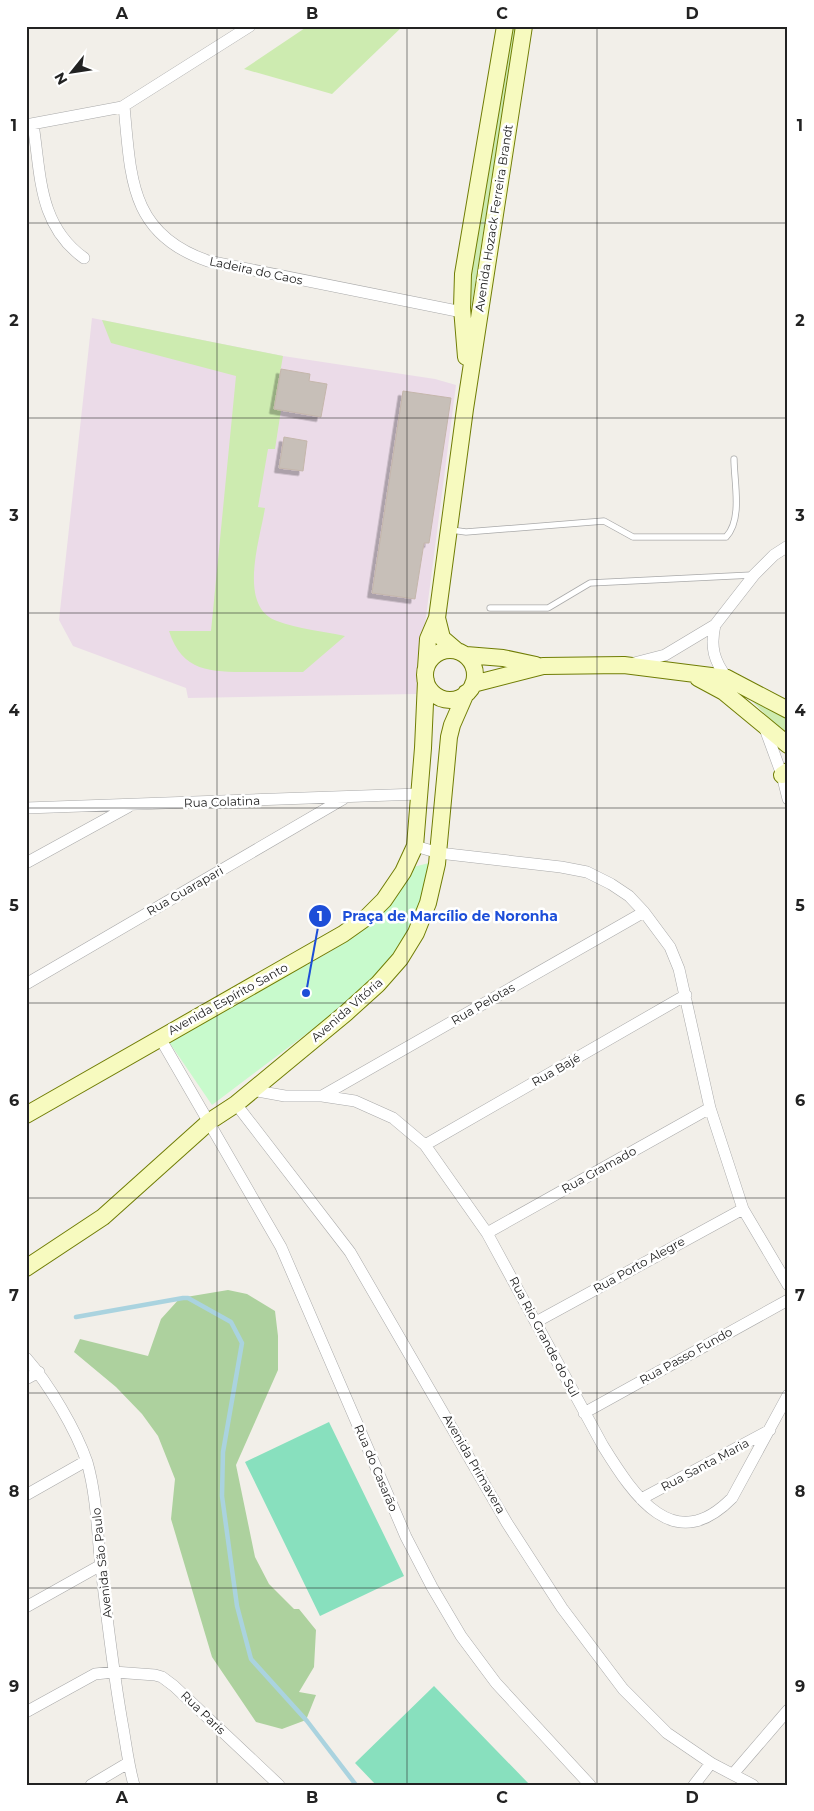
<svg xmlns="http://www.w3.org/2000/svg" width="814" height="1811" font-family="Montserrat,sans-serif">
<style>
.industrial{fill:#ebdbe8}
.grass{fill:#cdebb0}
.forest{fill:#add19e}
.park{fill:#c8facc}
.pitch{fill:#88e0be}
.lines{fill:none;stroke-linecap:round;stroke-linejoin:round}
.stream{stroke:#aad3df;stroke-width:4.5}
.building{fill:#c7bfb8;stroke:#c4b6ab;filter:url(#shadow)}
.lane-casing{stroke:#a9a9a9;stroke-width:7}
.street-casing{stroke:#a9a9a9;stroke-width:12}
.secondary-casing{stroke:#707d05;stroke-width:18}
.lane{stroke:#fff;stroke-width:5.5}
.street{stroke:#fff;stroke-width:11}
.secondary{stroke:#f7fabf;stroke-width:16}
.grid{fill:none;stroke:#222;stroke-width:1;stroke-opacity:0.55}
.labels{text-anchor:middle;stroke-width:5;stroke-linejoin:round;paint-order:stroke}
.street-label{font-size:12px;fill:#222;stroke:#fff}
.leader{fill:none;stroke:#1d4ed8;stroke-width:2}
.callout-dot{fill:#1d4ed8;stroke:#fff;stroke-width:2}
.mark-label{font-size:15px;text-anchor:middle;font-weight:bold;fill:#fff}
.callout-label{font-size:14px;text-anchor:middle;font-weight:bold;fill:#1d4ed8;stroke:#fff;stroke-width:5;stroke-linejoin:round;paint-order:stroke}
.neatline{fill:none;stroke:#222;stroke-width:2}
.grid-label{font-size:16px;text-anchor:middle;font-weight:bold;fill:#222}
</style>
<defs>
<filter id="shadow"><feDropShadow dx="-4.5" dy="4.5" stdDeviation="0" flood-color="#0004"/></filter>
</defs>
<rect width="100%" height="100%" fill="#f2efe9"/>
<path class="industrial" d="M 92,318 L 283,356 L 435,379 L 456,385 L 416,694 L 188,698 L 186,688 L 73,646 L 59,620 Z"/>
<path class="grass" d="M 308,26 L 403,26 L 332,94 L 244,69 Z
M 509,26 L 516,26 L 471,310 L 466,309 L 468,281 Z
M 102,320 L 283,356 L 274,408 L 281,410 L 275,449 L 268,449 L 258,507 L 265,508 C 260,540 237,606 277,621 C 298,629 323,631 345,636 L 303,672 C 285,672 266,672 248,672 C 211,672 182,672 169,631 L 211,631 L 236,376 L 111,343 Z
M 740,689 L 788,717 L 788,737 Z"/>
<path class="forest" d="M 228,1290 L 247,1294 L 275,1311 L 278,1336 L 278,1370 L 236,1465 L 255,1557 L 269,1584 L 294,1609 L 299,1609 L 316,1630 L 314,1667 L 299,1692 L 316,1695 L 306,1720 L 282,1729 L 256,1722 L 212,1657 L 171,1519 L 175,1479 L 158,1436 L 142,1414 L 116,1387 L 74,1352 L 80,1339 L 148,1356 L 161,1319 L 180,1298 Z"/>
<path class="park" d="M 433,862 L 423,900 L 410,932 L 394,956 L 342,1007 L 212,1105 L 167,1039 C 201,1021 235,1003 269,985 C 322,956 389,928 413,867 Z"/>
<path class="pitch" d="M 329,1422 L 404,1576 L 320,1616 L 245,1462 Z
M 434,1686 L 530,1785 L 376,1785 L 355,1763 Z"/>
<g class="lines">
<path class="stream" d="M 76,1317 L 183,1298 L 188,1298 L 231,1322 L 242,1343 L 223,1452 L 222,1496 L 237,1606 L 251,1659 L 307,1721 L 356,1785"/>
</g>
<path class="building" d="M 281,369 L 310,374 L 309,381 L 327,384 L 321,417 L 274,409 Z
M 403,391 L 451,398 L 429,543 L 424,543 L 415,599 L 372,593 Z
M 284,437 L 307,441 L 303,471 L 279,468 Z"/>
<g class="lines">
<g class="lane-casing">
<path id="lane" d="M 451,530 L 466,532 L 604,521 L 633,537 L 726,537 C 743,519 734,482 734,459
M 490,608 L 548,608 L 590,583 L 752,575"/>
</g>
<g class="street-casing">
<path id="street" d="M 124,106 C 131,177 129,234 208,261 L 462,312
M 33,124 C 41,175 38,225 84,258
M 26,125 L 122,107 L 250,26
M 715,625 C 710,647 714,661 727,678
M 634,663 L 665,655 L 715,625 L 754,575 L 774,555 L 788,546
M 764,726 L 782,775 L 788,799
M 26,808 L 419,794
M 415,846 L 439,853 L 561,867 L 587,872 L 611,884 L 629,896 L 644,912 L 670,947 L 679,969 L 710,1108 L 743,1209 L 788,1285
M 26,863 L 128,807
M 26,984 L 343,799
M 160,1038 L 281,1247 L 406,1537 L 432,1587 L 461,1636 L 496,1683 L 590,1785
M 251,1090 L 285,1096 L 322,1096 L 355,1101 L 393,1118 L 425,1145 L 487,1233 L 603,1446 C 634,1496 674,1557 732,1498 L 788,1395
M 322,1096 L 644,912
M 236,1104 L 350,1252 L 507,1523 L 562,1608 L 623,1689 L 667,1733 L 711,1763 L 753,1785
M 425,1145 L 686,995
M 487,1233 L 710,1108
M 536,1322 L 743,1209
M 26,1358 C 49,1384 76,1430 87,1462 C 97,1497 97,1532 101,1567 C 107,1619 113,1670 122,1722 C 126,1743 128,1764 134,1785
M 26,1379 L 39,1372
M 584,1413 L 788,1300
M 26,1495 L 86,1461
M 641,1499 L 770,1430
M 26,1607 L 101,1565
M 26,1712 L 95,1674 L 114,1672 L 155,1675 L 162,1677 L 174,1686 L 279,1785
M 733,1774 L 788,1710
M 91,1785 L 128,1763
M 694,1785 L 711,1763"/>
</g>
<g class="secondary-casing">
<path id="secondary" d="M 466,357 L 462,308 L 463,274 L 505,26
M 456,650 L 442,638 L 437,618 L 465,409 L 524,26
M425 675a25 25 0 1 1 50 0a25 25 0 1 1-50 0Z
M 466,655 L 503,658 L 536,665
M 426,668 L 428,639 L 437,618
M 698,678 L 724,692 L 788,745
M 473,684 L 543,666 L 624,665 L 727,678 L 788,710
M 782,775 L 788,771
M 26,1115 L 343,934 L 367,917 L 384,900 L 403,872 L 415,846 L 423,748 L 426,681
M 26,1268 L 103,1217 L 210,1121 L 236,1104 L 346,1013 L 378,984 L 400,959 L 416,933 L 428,903 L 437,864 L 449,737 L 452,725 L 466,693"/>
</g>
<use href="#lane" class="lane"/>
<use href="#street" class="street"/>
<use href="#secondary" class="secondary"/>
</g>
<path class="grid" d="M 217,26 L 217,1785M 407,26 L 407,1785M 597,26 L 597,1785M 26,223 L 788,223M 26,418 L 788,418M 26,613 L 788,613M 26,808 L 788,808M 26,1003 L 788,1003M 26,1198 L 788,1198M 26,1393 L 788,1393M 26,1588 L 788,1588"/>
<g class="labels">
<g class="street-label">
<text transform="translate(494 218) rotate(-81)" y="4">Avenida Hozack Ferreira Brandt</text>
<text transform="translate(256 271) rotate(12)" y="4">Ladeira do Caos</text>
<text transform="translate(222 802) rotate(-2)" y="4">Rua Colatina</text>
<text transform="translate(185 891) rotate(-30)" y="4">Rua Guarapari</text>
<text transform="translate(228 999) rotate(-29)" y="4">Avenida Espírito Santo</text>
<text transform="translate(483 1004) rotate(-30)" y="4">Rua Pelotas</text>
<text transform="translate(347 1010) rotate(-41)" y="4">Avenida Vitória</text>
<text transform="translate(556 1070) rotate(-30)" y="4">Rua Bajé</text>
<text transform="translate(599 1170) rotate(-29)" y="4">Rua Gramado</text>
<text transform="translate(639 1265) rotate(-29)" y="4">Rua Porto Alegre</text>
<text transform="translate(544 1337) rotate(62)" y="4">Rua Rio Grande do Sul</text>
<text transform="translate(686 1356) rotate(-29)" y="4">Rua Passo Fundo</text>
<text transform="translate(474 1464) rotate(60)" y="4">Avenida Primavera</text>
<text transform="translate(705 1465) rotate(-28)" y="4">Rua Santa Maria</text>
<text transform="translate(376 1468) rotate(67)" y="4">Rua do Casarão</text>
<text transform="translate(102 1563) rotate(-96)" y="4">Avenida São Paulo</text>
<text transform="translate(203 1713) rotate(44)" y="4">Rua Paris</text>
</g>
</g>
<path class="leader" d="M306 993L320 916"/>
<g class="callout-dot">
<circle cx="306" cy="993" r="5"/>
<circle cx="320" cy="916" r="12"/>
</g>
<g class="mark-label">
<text x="320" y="921">1</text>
</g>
<g class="callout-label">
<text x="450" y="921">Praça de Marcílio de Noronha</text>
</g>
<rect width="814" height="1811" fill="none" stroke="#ffffff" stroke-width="55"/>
<g transform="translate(72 72) rotate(240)" stroke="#ffffff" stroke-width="4" paint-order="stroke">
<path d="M0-4L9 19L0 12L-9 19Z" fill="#222222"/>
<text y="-8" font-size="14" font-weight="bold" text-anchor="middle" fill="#222222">N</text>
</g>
<rect x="28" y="28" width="758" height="1756" class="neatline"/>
<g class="grid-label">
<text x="122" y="19">A</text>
<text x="312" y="19">B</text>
<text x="502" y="19">C</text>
<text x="692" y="19">D</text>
<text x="14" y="131">1</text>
<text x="800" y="131">1</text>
<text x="14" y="326">2</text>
<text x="800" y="326">2</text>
<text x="14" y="521">3</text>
<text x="800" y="521">3</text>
<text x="14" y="716">4</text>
<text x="800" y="716">4</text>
<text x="14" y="911">5</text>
<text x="800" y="911">5</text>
<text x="14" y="1106">6</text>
<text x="800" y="1106">6</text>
<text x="14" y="1301">7</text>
<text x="800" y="1301">7</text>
<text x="14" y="1497">8</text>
<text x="800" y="1497">8</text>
<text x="14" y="1692">9</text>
<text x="800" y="1692">9</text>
<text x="122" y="1803">A</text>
<text x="312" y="1803">B</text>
<text x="502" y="1803">C</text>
<text x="692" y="1803">D</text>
</g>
</svg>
